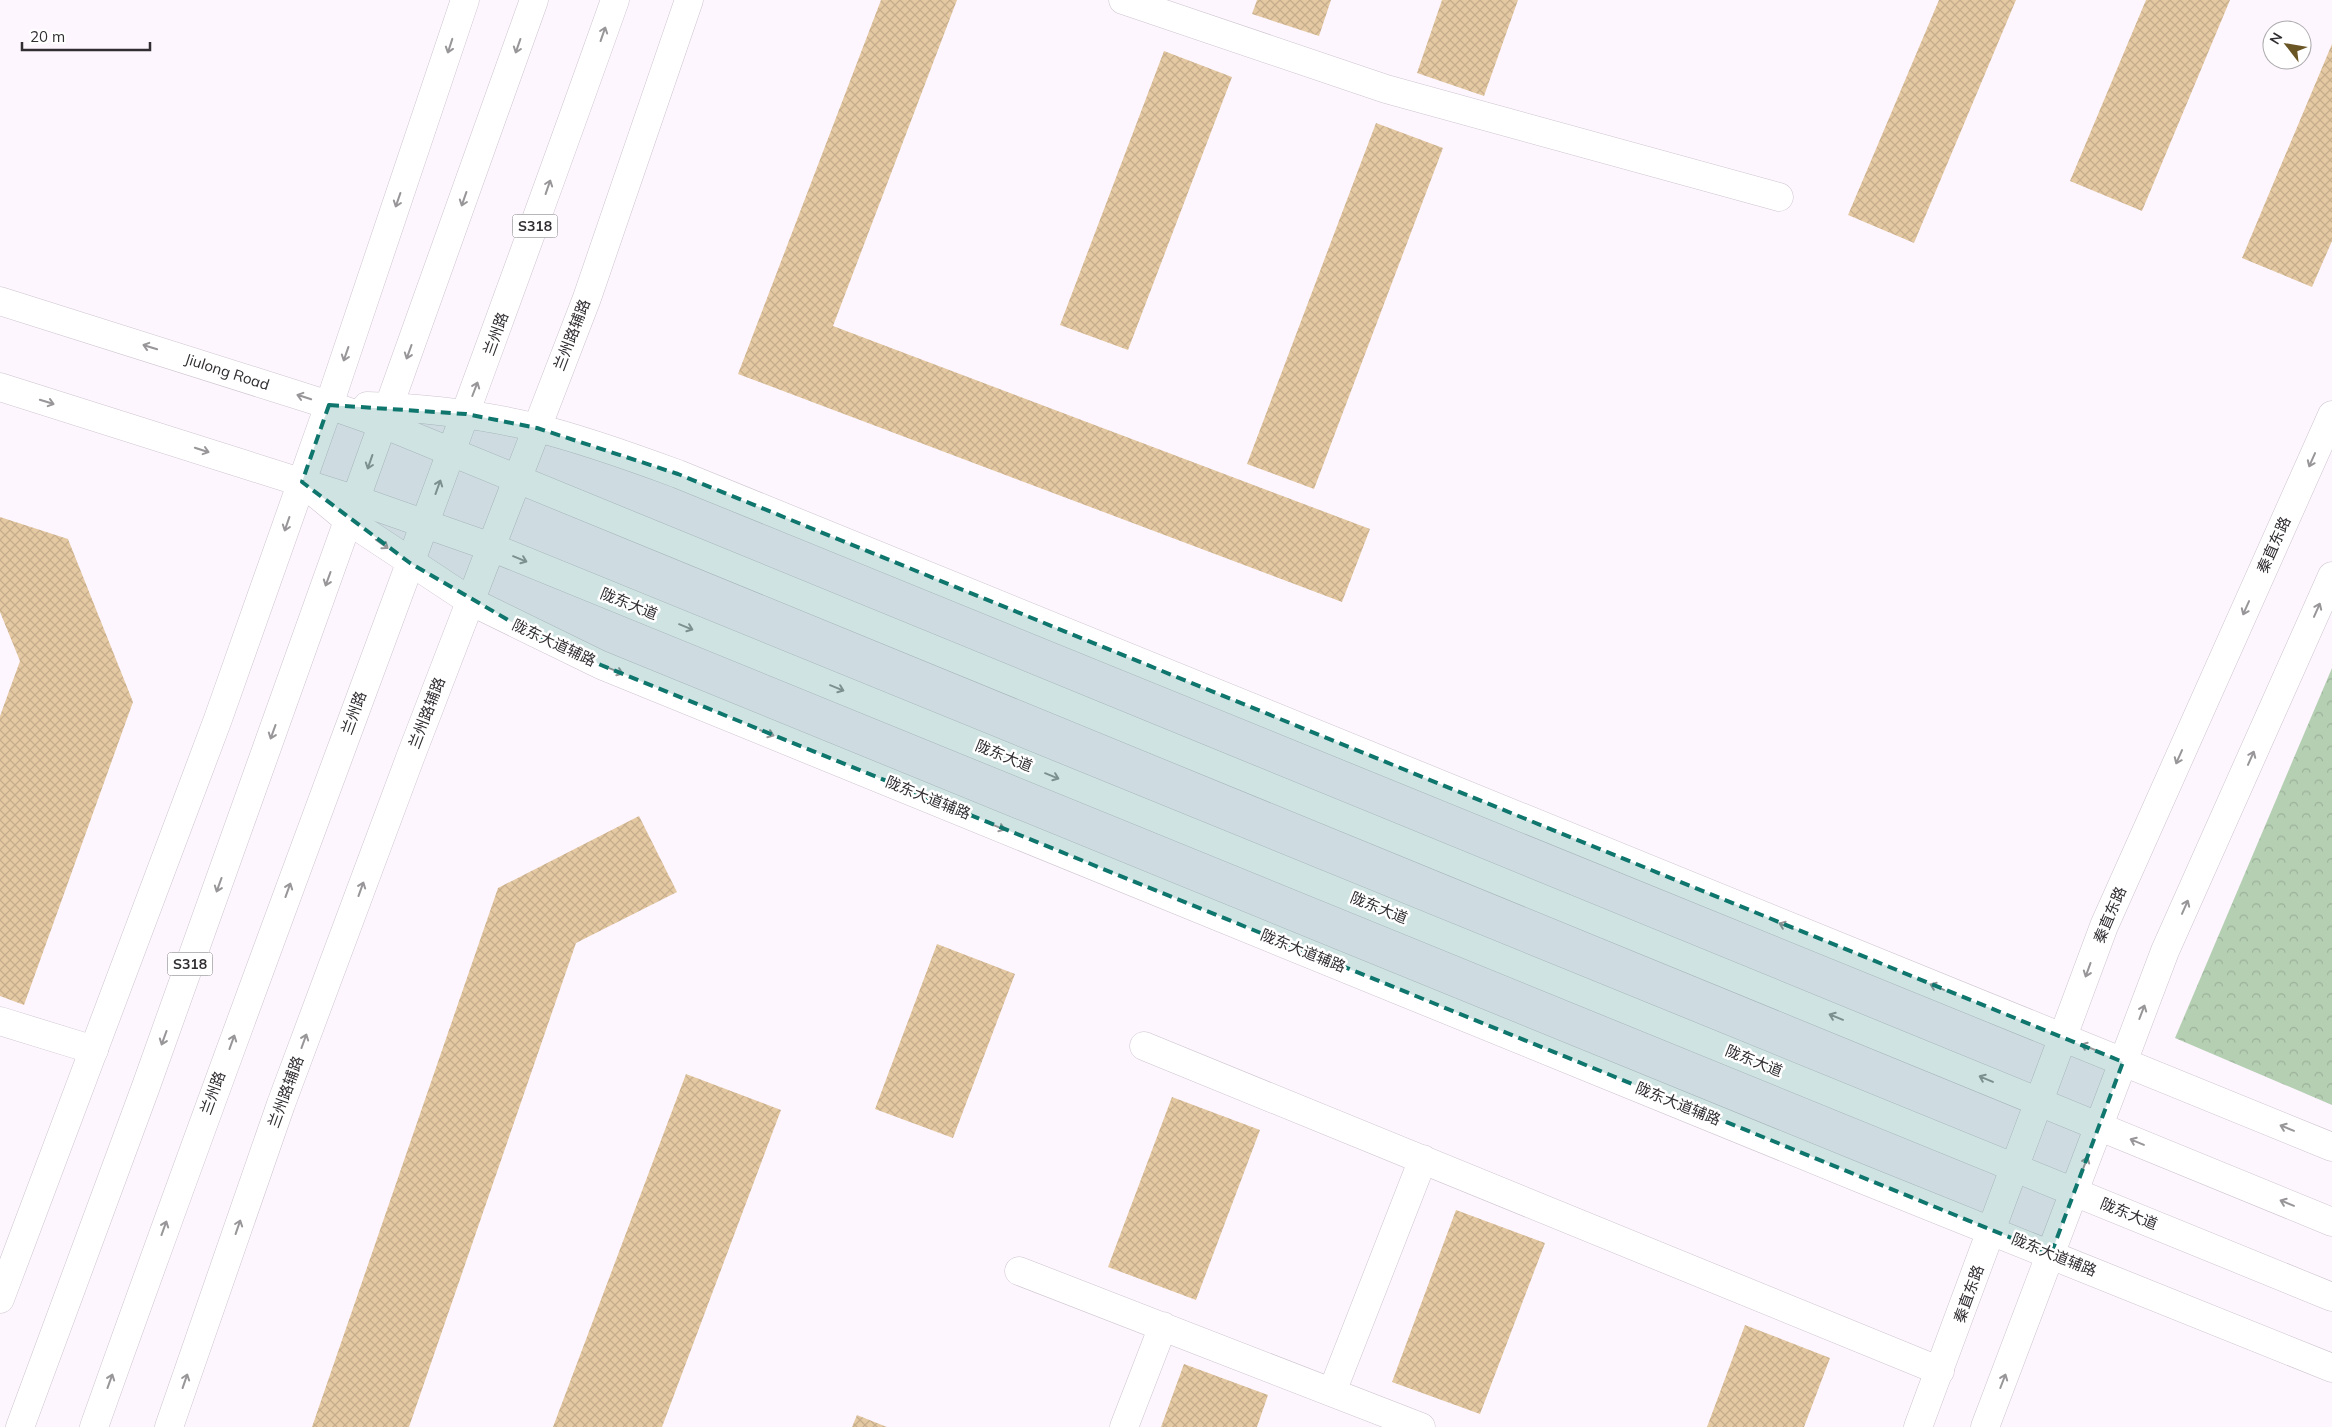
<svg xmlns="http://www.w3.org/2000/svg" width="2332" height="1427" font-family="Mulish,'Noto Sans SC',sans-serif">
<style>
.park{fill:url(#park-crowns)}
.building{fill:url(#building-cross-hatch)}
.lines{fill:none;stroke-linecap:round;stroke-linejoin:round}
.minor-casing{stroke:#cdc4ce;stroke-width:29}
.tertiary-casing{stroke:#cdc4ce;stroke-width:29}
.secondary-casing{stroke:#cdc4ce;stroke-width:29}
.primary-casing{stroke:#cdc4ce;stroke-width:29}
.minor{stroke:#fff;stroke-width:28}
.tertiary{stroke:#fff;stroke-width:28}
.secondary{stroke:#fff;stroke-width:28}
.primary{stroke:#fff;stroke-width:28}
.oneway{stroke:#989698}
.marked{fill:#0f766e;fill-opacity:0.2;stroke:#0f766e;stroke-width:4;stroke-dasharray:10 6;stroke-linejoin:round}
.labels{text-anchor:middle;stroke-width:5;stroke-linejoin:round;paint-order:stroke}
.shield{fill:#fff;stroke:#6f6d70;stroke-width:1}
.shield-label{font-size:14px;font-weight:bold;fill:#312e32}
.street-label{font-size:15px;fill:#312e32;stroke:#fff}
</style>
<defs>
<pattern id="park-crowns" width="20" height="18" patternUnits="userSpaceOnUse" patternTransform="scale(1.25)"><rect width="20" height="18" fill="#b5cfb3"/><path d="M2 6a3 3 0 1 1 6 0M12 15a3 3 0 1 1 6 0" fill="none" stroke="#9cb29a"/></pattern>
<pattern id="building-cross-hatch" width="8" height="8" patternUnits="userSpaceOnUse" patternTransform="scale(1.25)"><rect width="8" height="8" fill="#e5c9a2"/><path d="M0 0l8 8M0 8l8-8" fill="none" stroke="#c5ad8c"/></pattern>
</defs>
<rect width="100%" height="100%" fill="#fef6ff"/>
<path class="park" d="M 2332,668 L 2332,1105 L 2175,1038 Z"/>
<path class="building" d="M 881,0 L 957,0 L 833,326 L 1370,529 L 1342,602 L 738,374 Z
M 1257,0 L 1331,0 L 1319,36 L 1252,14 Z
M 1442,0 L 1518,0 L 1484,96 L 1417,73 Z
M 1939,0 L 2016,0 L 1914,243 L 1848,215 Z
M 2146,0 L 2230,0 L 2142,211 L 2070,181 Z
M 2332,44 L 2332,241 L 2312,287 L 2242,258 Z
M 1164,51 L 1232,77 L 1128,350 L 1060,325 Z
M 1376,123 L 1443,148 L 1314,489 L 1247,464 Z
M 0,517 L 68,539 L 133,702 L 24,1005 L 0,996 L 0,716 L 20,661 L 0,612 Z
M 639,816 L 677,892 L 576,943 L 409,1427 L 312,1427 L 498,888 Z
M 937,944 L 1015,974 L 953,1138 L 875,1109 Z
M 686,1074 L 781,1110 L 662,1427 L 553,1427 Z
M 1172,1097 L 1260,1130 L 1196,1300 L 1108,1267 Z
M 1456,1210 L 1545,1243 L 1480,1414 L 1392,1382 Z
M 1745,1325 L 1830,1358 L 1804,1427 L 1707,1427 Z
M 1184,1364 L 1268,1395 L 1257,1427 L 1161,1427 Z
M 857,1415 L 887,1427 L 852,1427 Z"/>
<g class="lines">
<g class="minor-casing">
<path id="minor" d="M 1123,0 L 1386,89 L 1779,197
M 0,1021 L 94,1050
M 1144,1046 L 1940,1371
M 1019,1271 L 1421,1427
M 1332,1392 L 1423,1159
M 1124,1427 L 1163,1326"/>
</g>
<g class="tertiary-casing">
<path id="tertiary" d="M 367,406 C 423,408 481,414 537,428 C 585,440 632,457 678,474 L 2332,1147
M 302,482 L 349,521 L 470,601 L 601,665 L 1864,1180 L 2332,1368
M 0,1299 L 218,719 L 329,405 L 465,0
M 169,1427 L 281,1104 L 410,758 L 587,298 L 689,0
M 1918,1427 L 2104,926 L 2332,415
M 1985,1427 L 2165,951 L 2332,576"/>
</g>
<g class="secondary-casing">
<path id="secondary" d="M 0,301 L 329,405 L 383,424 L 2332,1222
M 0,387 L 357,500 L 491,547 L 2332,1297"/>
</g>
<g class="primary-casing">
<path id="primary" d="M 20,1427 L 145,1089 L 534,0
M 94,1427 C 263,950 446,477 615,0"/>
</g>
<use href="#minor" class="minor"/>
<use href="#tertiary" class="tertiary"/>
<use href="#secondary" class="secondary"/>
<use href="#primary" class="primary"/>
</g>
<defs><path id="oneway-shaft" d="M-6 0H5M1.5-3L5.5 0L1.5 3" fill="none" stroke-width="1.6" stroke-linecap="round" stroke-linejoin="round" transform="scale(1.25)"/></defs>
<g class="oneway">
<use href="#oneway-shaft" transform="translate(603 34) rotate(-71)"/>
<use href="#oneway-shaft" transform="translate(450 46) rotate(108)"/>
<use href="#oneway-shaft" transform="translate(518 46) rotate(109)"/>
<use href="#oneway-shaft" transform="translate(548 187) rotate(-71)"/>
<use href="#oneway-shaft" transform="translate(464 199) rotate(109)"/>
<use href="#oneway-shaft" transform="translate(398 200) rotate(109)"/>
<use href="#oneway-shaft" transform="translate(150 347) rotate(-163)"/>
<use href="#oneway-shaft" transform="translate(409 352) rotate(110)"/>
<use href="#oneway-shaft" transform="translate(346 354) rotate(109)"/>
<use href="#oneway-shaft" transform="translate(475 389) rotate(-69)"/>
<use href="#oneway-shaft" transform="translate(304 397) rotate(-162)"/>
<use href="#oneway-shaft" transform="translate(47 402) rotate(17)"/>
<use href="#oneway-shaft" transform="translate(202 450) rotate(18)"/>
<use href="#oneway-shaft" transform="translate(2312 460) rotate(114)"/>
<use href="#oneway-shaft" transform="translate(370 462) rotate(109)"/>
<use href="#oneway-shaft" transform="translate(438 487) rotate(-70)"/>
<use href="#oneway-shaft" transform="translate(287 524) rotate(109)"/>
<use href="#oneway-shaft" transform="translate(382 544) rotate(35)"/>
<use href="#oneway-shaft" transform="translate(520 559) rotate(22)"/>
<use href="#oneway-shaft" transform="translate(328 579) rotate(110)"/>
<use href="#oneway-shaft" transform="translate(2246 608) rotate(114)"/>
<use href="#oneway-shaft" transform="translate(2317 610) rotate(-66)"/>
<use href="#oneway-shaft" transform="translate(686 627) rotate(22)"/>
<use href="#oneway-shaft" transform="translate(616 671) rotate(22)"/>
<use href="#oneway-shaft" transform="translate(837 688) rotate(22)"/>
<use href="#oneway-shaft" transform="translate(273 732) rotate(110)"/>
<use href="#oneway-shaft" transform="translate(767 733) rotate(22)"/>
<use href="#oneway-shaft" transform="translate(2179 757) rotate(114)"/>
<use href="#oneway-shaft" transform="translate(2251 758) rotate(-66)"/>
<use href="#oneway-shaft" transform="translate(1052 776) rotate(22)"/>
<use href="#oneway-shaft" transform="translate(998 827) rotate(22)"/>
<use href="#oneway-shaft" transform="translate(219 885) rotate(110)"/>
<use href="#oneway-shaft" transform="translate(361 889) rotate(-70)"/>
<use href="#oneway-shaft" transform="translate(288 890) rotate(-70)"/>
<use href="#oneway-shaft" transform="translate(2185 907) rotate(-66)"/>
<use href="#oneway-shaft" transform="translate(1786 926) rotate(-158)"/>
<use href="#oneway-shaft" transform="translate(2088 970) rotate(110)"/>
<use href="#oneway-shaft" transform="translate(1937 987) rotate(-158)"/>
<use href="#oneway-shaft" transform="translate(2142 1012) rotate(-69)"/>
<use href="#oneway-shaft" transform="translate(1836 1017) rotate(-158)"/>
<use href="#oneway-shaft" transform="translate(164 1038) rotate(110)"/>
<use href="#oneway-shaft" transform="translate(304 1041) rotate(-70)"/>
<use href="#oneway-shaft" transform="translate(232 1042) rotate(-70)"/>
<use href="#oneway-shaft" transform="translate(2088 1047) rotate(-158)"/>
<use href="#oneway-shaft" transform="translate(1986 1079) rotate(-157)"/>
<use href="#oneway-shaft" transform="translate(2287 1128) rotate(-158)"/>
<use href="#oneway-shaft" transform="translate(2137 1142) rotate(-157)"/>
<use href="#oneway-shaft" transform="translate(2085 1164) rotate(-69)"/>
<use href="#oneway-shaft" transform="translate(2287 1203) rotate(-158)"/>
<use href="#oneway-shaft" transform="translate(238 1227) rotate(-71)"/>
<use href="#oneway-shaft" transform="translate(164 1228) rotate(-70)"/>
<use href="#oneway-shaft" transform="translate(110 1381) rotate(-70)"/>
<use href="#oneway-shaft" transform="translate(185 1381) rotate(-71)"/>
<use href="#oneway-shaft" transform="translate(2003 1381) rotate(-69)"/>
</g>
<path class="marked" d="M 329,405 L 466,414 L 537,428 L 678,474 L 2123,1062 L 2051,1254 L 601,665 L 522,628 L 410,563 L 302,482 Z"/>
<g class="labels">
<g class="shield">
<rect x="512.5" y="214.5" width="45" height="23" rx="4"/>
<rect x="167.5" y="952.5" width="45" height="23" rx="4"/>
</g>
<g class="shield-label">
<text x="535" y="231">S318</text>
<text x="190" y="969">S318</text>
</g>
<g class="street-label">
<text transform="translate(496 334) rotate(-70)" y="5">兰州路</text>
<text transform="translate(572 335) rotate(-69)" y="5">兰州路辅路</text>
<text transform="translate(227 372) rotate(18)" y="5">Jiulong Road</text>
<text transform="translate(2274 545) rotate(-66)" y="5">秦直东路</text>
<text transform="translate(629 604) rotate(22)" y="5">陇东大道</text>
<text transform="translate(554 643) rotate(25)" y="5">陇东大道辅路</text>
<text transform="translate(354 713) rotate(-70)" y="5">兰州路</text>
<text transform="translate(427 713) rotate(-69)" y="5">兰州路辅路</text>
<text transform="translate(1004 756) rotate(22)" y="5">陇东大道</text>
<text transform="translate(928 798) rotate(22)" y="5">陇东大道辅路</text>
<text transform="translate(1379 908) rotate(22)" y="5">陇东大道</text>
<text transform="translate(2110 915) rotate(-67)" y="5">秦直东路</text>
<text transform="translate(1303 951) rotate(22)" y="5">陇东大道辅路</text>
<text transform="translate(1754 1061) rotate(22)" y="5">陇东大道</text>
<text transform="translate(286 1092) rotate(-70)" y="5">兰州路辅路</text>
<text transform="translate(213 1093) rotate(-70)" y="5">兰州路</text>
<text transform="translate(1678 1104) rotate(22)" y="5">陇东大道辅路</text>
<text transform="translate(2129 1214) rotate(22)" y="5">陇东大道</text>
<text transform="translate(2054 1255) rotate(22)" y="5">陇东大道辅路</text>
<text transform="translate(1969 1294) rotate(-70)" y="5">秦直东路</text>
</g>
</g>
<g transform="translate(2287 45) rotate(301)"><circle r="24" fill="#ffffff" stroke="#adabad"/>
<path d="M0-4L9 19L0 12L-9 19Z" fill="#6a5524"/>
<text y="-8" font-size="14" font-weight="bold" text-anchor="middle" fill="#312e32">N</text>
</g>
<path d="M22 42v8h128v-8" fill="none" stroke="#312e32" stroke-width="2.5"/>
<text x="30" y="42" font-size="15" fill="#312e32" stroke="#ffffff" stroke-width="4" paint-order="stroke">20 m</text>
</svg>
